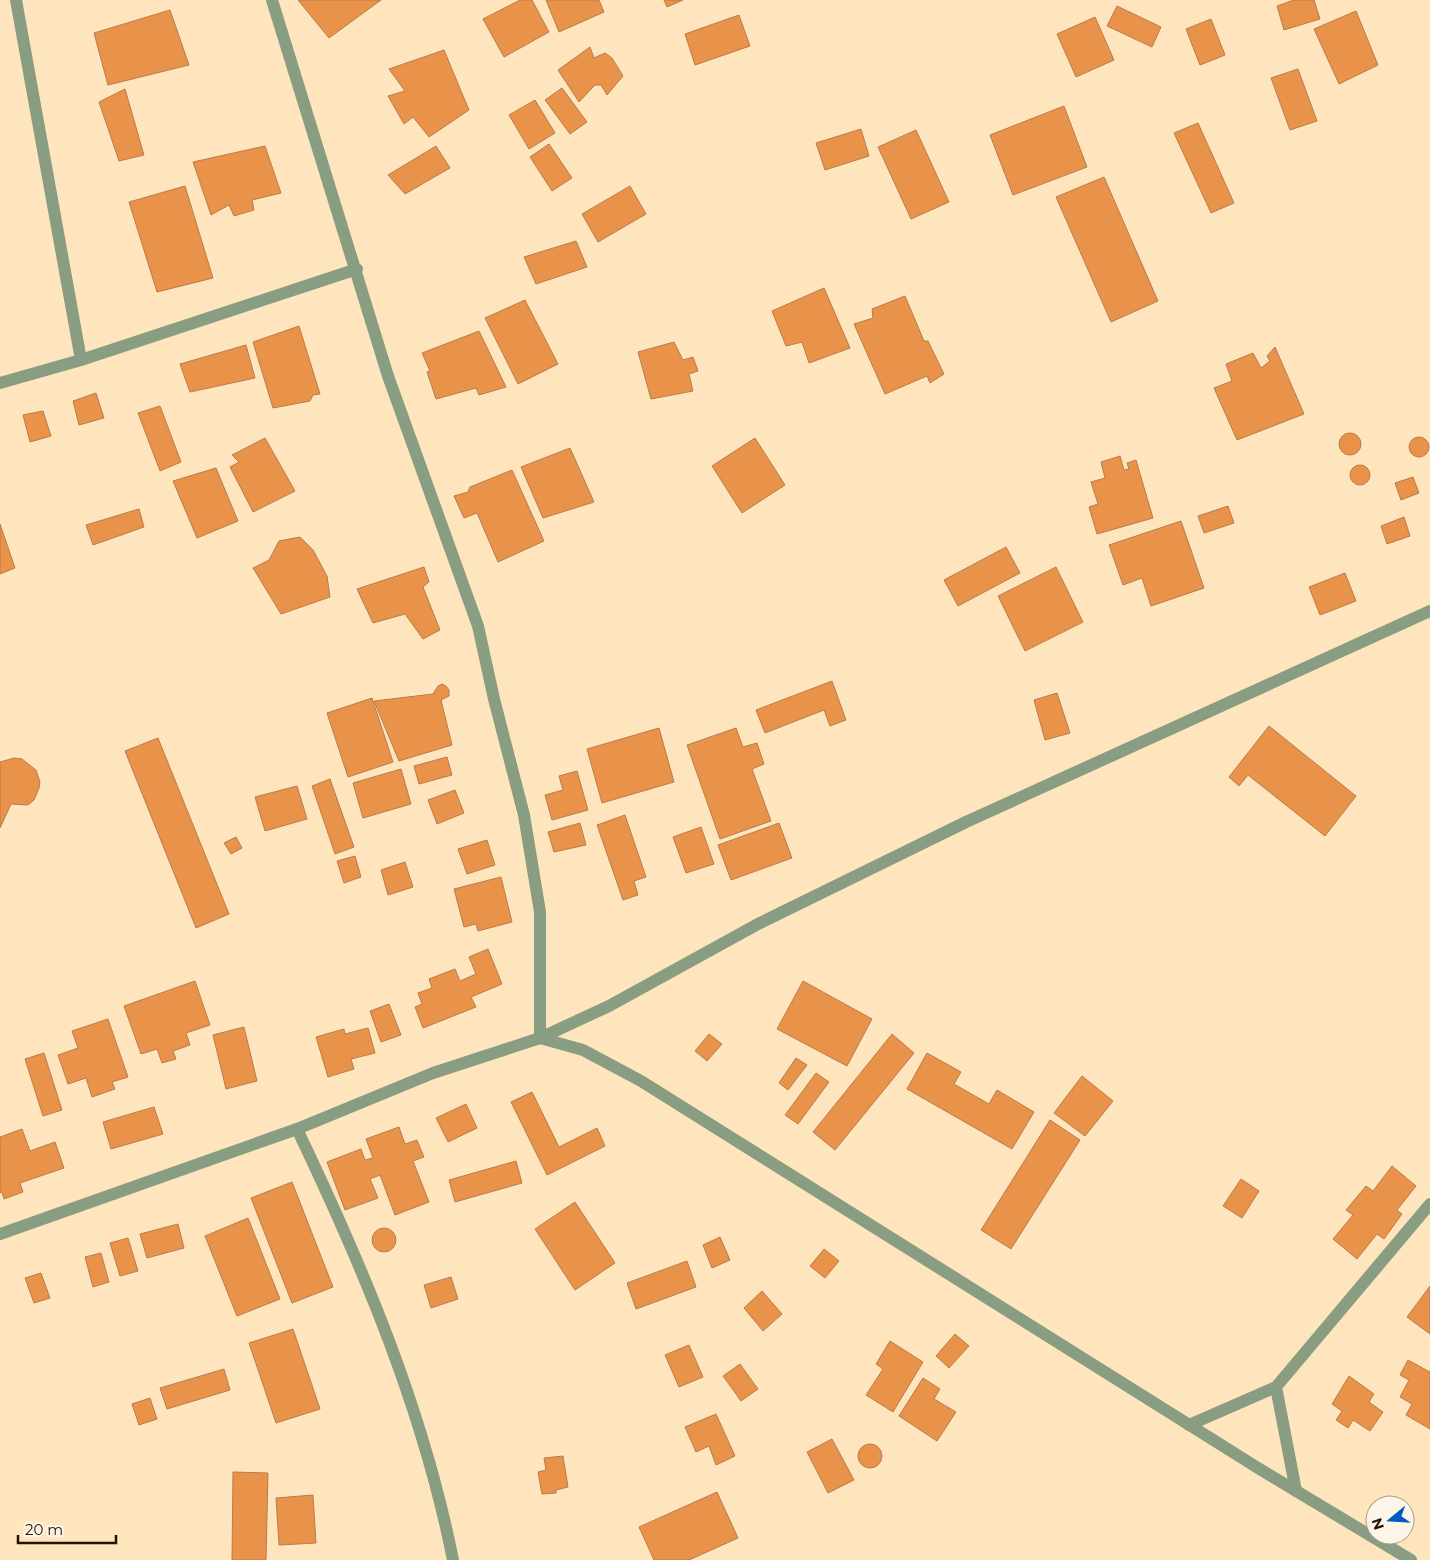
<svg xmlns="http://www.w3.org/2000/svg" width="1430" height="1560" font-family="Montserrat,sans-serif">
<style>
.building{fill:#e9924a;stroke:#b87c4c}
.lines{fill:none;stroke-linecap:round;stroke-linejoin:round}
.minor{stroke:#899d83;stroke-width:12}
.tertiary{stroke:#899d83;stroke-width:12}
</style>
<rect width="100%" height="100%" fill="#ffe5bd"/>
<path class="building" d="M 298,0 L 381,0 L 329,38 Z
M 520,0 L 532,0 L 549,32 L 504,57 L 483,19 Z
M 546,0 L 599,0 L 604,12 L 559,32 Z
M 664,0 L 683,0 L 667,7 Z
M 1294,0 L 1314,0 L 1320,19 L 1284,30 L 1277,6 Z
M 1117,6 L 1161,27 L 1152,47 L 1107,26 Z
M 170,10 L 189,65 L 108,85 L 94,33 Z
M 1356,11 L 1378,65 L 1339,84 L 1314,29 Z
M 739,15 L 750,46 L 695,65 L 685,34 Z
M 1095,17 L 1114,60 L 1076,77 L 1057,34 Z
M 1211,19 L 1225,55 L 1200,65 L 1186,29 Z
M 590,47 L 594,58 L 605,53 L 612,58 L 623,76 L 607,95 L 601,85 L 595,85 L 579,102 L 558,70 Z
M 444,50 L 469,110 L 429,137 L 413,117 L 404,124 L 388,96 L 405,91 L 389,69 Z
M 1298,69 L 1317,121 L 1290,130 L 1271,78 Z
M 562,88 L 587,122 L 570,134 L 545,100 Z
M 125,89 L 144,155 L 119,161 L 99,102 Z
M 535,100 L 555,133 L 529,149 L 509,115 Z
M 1064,106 L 1087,167 L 1013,195 L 990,135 Z
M 1198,123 L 1234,203 L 1211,213 L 1174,133 Z
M 861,129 L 869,156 L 825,170 L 816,143 Z
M 916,130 L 949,202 L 911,219 L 878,147 Z
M 549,144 L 572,178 L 552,191 L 530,157 Z
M 265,146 L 281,193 L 252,200 L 254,210 L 234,216 L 229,205 L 211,215 L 193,162 Z
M 436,146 L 450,168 L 405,194 L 388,175 Z
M 1104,177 L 1158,301 L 1111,322 L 1056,197 Z
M 185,186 L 213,278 L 157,292 L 129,202 Z
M 630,186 L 646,214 L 598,242 L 582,214 Z
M 576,241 L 587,267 L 536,284 L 524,257 Z
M 824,288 L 850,348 L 809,363 L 802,342 L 786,346 L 772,311 Z
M 905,296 L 924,341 L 928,341 L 944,374 L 930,383 L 927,376 L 885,394 L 854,324 L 873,318 L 872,309 Z
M 525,300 L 558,364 L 518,384 L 485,318 Z
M 299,326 L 320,394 L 313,395 L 310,401 L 273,408 L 253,342 Z
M 479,331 L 506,387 L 479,395 L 476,388 L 436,399 L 427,372 L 430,371 L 422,353 Z
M 674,342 L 683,360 L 693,357 L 698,371 L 689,374 L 693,391 L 651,399 L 638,352 Z
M 246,345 L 255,378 L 190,392 L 180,364 Z
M 1275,347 L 1304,414 L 1237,440 L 1214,388 L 1232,381 L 1226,364 L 1253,353 L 1261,368 L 1270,361 L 1267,356 Z
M 96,393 L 104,418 L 79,425 L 73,401 Z
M 160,406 L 181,462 L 160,471 L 138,413 Z
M 43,411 L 51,436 L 30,442 L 23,415 Z
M1339 444a11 11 0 1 1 22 0a11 11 0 1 1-22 0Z
M1409 447a10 10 0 1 1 20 0a10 10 0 1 1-20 0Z
M 265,438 L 295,491 L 253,512 L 230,467 L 239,462 L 232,455 Z
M 755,438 L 785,485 L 742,513 L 712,466 Z
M 570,448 L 594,502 L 543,518 L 521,467 Z
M 1120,456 L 1124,470 L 1129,469 L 1127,463 L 1136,460 L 1153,518 L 1097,534 L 1089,507 L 1098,504 L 1091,482 L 1105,478 L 1101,462 Z
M1350 475a10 10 0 1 1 20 0a10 10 0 1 1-20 0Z
M 216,468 L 238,521 L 197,538 L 173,481 Z
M 512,470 L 544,541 L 498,562 L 477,513 L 464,518 L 454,496 L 468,492 L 470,487 Z
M 1413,477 L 1419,493 L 1401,500 L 1395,483 Z
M 1228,506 L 1234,523 L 1204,533 L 1198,516 Z
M 139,509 L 144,527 L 93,545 L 86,525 Z
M 1404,517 L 1410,536 L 1387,544 L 1381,526 Z
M 1181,521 L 1204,588 L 1151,606 L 1142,578 L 1123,585 L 1109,545 Z
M 0,524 L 15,568 L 0,574 Z
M 300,537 L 313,550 L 327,576 L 330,597 L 281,614 L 253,568 L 269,560 L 279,541 Z
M 1006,547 L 1020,573 L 958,606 L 944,580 Z
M 424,567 L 429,582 L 423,587 L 440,630 L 423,639 L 405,614 L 373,623 L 357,589 Z
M 1056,567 L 1083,622 L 1025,651 L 998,596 Z
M 1345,573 L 1356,601 L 1320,615 L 1309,587 Z
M 832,681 L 846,720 L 830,726 L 824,710 L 765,733 L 756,710 Z
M 442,684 L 446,686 L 449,690 L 449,696 L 441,700 L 452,745 L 399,761 L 374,701 L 433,694 L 438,686 Z
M 1057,693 L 1070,733 L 1045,740 L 1034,700 Z
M 372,698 L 393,762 L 348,777 L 327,713 Z
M 1269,726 L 1356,796 L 1325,836 L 1248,775 L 1239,786 L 1229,777 Z
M 659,728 L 674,782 L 602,803 L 587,749 Z
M 736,728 L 743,747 L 757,743 L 764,764 L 752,769 L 771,821 L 720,839 L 687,745 Z
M 158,738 L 229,914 L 196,928 L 125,751 Z
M 447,757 L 452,775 L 419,784 L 414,766 Z
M 14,758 L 22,759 L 36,770 L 40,782 L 39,788 L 34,800 L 28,805 L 11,804 L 0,828 L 0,762 Z
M 401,769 L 411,804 L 363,818 L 353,783 Z
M 577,771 L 588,810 L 552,820 L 545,795 L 563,790 L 559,776 Z
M 330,779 L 354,847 L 335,854 L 312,786 Z
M 297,786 L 307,819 L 265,831 L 255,797 Z
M 455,790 L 464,813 L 437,824 L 428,800 Z
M 625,815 L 646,877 L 634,881 L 638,895 L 623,900 L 597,825 Z
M 580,823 L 586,845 L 554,852 L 548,832 Z
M 779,823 L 792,858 L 731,880 L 718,845 Z
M 701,827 L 714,864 L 686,873 L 673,837 Z
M 236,837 L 242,848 L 231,854 L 224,843 Z
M 487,840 L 495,865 L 467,874 L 458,849 Z
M 355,856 L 361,877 L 344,883 L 337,861 Z
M 405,862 L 413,887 L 388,895 L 381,870 Z
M 501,877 L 512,922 L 478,931 L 476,924 L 464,927 L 454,889 Z
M 488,949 L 502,984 L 471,997 L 476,1007 L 423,1028 L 415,1007 L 422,1004 L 418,993 L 432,988 L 429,979 L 455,969 L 460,981 L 476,974 L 469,957 Z
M 195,981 L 210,1025 L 186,1033 L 190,1045 L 173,1051 L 176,1059 L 162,1063 L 157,1049 L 141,1054 L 124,1006 Z
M 803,981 L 872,1019 L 847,1066 L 777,1029 Z
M 389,1004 L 401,1035 L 381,1042 L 370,1011 Z
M 108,1019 L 128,1077 L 112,1082 L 115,1089 L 92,1097 L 86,1078 L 68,1084 L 58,1055 L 78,1048 L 72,1031 Z
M 244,1027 L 257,1081 L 226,1089 L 213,1035 Z
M 368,1028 L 375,1053 L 351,1059 L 354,1069 L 328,1077 L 316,1037 L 344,1029 L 345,1034 Z
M 709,1034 L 722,1044 L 707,1061 L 695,1051 Z
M 892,1034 L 914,1053 L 835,1150 L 813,1132 Z
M 44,1053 L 62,1110 L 43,1116 L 25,1059 Z
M 927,1053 L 961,1072 L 954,1084 L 989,1104 L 997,1090 L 1034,1112 L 1012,1149 L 907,1089 Z
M 796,1058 L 807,1065 L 788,1090 L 779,1083 Z
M 816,1073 L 829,1082 L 798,1124 L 785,1115 Z
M 1082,1076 L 1113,1101 L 1085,1136 L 1054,1113 Z
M 532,1092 L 559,1147 L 597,1128 L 605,1146 L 547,1175 L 511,1102 Z
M 466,1104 L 477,1128 L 448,1142 L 436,1118 Z
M 154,1107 L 163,1134 L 111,1149 L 103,1122 Z
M 1050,1120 L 1080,1140 L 1011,1249 L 981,1230 Z
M 399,1127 L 405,1144 L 417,1140 L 424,1157 L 413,1161 L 429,1202 L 395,1215 L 380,1175 L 370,1179 L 378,1198 L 345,1210 L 327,1162 L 361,1149 L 365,1160 L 373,1158 L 366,1139 Z
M 22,1129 L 30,1151 L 55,1142 L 64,1168 L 20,1183 L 23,1192 L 4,1199 L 2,1192 L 0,1193 L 0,1137 Z
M 516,1161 L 522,1183 L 455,1202 L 449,1180 Z
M 1392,1166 L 1416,1186 L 1397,1210 L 1402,1214 L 1384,1239 L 1377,1234 L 1357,1259 L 1333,1239 L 1353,1215 L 1346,1210 L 1366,1186 L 1373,1191 Z
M 1241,1179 L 1259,1191 L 1242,1218 L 1223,1206 Z
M 292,1182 L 333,1287 L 292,1303 L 251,1198 Z
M 575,1202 L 615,1263 L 575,1290 L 535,1229 Z
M 248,1218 L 280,1299 L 237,1316 L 205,1236 Z
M 178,1224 L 184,1248 L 147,1258 L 140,1234 Z
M372 1240a12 12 0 1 1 24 0a12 12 0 1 1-24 0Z
M 720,1237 L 730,1260 L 712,1268 L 703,1245 Z
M 128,1238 L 138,1271 L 120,1276 L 110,1243 Z
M 824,1249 L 839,1261 L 825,1278 L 810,1266 Z
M 101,1253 L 109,1282 L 93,1287 L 85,1257 Z
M 687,1261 L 696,1287 L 636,1309 L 627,1283 Z
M 41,1273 L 50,1298 L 34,1303 L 25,1278 Z
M 451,1277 L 458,1299 L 431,1308 L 424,1285 Z
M 1430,1286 L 1430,1334 L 1407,1317 Z
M 762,1291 L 782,1314 L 763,1331 L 744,1308 Z
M 293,1329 L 320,1409 L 276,1423 L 249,1343 Z
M 955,1334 L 969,1346 L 949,1368 L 936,1356 Z
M 890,1341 L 923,1362 L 893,1412 L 866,1395 L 883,1369 L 876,1364 Z
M 689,1345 L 703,1377 L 679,1387 L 665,1355 Z
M 1408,1360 L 1430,1372 L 1430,1429 L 1406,1415 L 1412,1404 L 1400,1397 L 1409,1380 L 1400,1375 Z
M 740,1364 L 758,1389 L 741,1401 L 723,1376 Z
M 224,1369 L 230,1390 L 167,1409 L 160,1388 Z
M 1349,1376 L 1374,1394 L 1369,1402 L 1383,1412 L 1370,1431 L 1353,1420 L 1348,1428 L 1336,1420 L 1342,1411 L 1332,1404 Z
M 923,1378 L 940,1389 L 934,1399 L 956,1412 L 937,1441 L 899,1416 Z
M 150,1398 L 157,1419 L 139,1425 L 132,1404 Z
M 716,1414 L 735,1456 L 716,1465 L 709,1446 L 696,1452 L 685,1427 Z
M 832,1439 L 854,1480 L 828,1493 L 807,1452 Z
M858 1456a12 12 0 1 1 24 0a12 12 0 1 1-24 0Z
M 563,1456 L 568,1487 L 556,1490 L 556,1493 L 542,1494 L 538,1472 L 546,1470 L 544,1458 Z
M 233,1472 L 268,1473 L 266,1560 L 232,1560 Z
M 717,1492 L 738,1538 L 689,1560 L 654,1560 L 639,1527 Z
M 313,1495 L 316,1543 L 279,1545 L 276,1498 Z"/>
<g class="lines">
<path class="minor" d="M 16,0 L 81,360
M 272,0 L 388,376 L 478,626 L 494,699 L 524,815 L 540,912 L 540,1038 L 609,1006 L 758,924 L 966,822 L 1430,611
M 0,383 L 81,360 L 357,269
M 297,1129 C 363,1267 423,1409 453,1560
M 1276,1387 L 1430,1204
M 1189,1425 L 1276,1387 L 1296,1491"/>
<path class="tertiary" d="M 0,1234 L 297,1129 L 433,1073 L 540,1038 L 583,1050 L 641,1081 L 1258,1468 L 1411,1560"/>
</g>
<g transform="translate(1390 1520) rotate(252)"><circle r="24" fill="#fdf5e8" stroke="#a69b8b"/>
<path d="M0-4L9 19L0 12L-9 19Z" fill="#025ac3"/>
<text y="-8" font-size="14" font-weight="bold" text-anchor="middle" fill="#231300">N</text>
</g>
<path d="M18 1535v8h98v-8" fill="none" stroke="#231300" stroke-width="2.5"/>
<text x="25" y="1535" font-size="15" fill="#231300" stroke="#fdf5e8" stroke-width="4" paint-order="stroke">20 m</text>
</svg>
